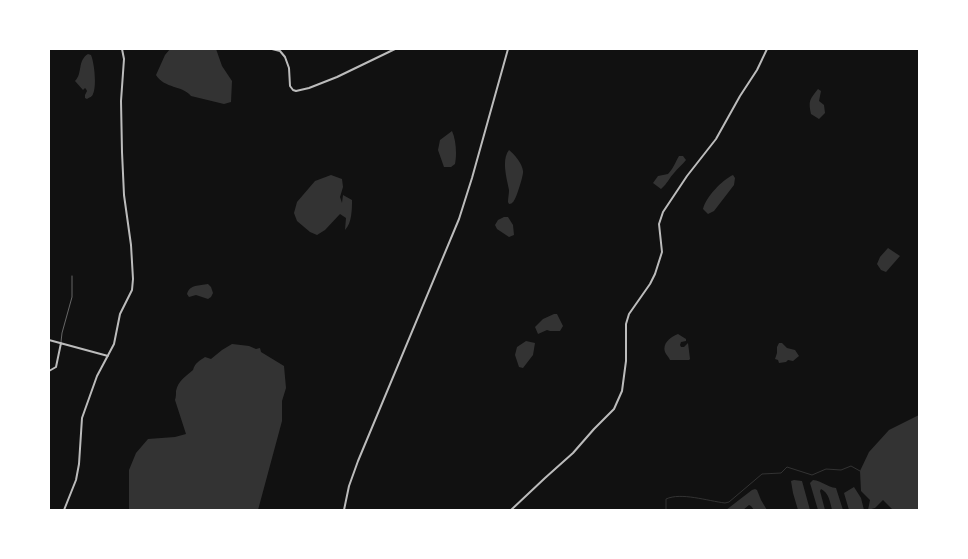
<svg xmlns="http://www.w3.org/2000/svg" width="968" height="559" font-family="'Space Grotesk',sans-serif">
<style>
.water{fill:#333}
.lines{fill:none;stroke-linecap:round;stroke-linejoin:round}
.stream{stroke:#333;stroke-width:1}
.service{stroke:#bcbcbc;stroke-width:0.5}
.minor{stroke:#bcbcbc;stroke-width:2}
</style>
<rect width="100%" height="100%" fill="#111"/>
<path class="water" d="M 170,49 L 216,49 L 222,66 L 232,81 L 231,102 L 224,104 L 191,96 C 182,85 165,89 156,75 L 165,55 Z
M 88,54 L 91,55 C 94,62 97,85 93,94 C 92,97 90,97 87,99 L 85,98 L 85,95 L 87,91 L 86,89 L 85,88 L 83,90 L 75,81 C 83,73 77,61 88,54 Z
M 818,89 L 821,91 L 819,101 L 824,105 L 825,113 L 819,119 L 811,114 C 808,101 810,99 818,89 Z
M 452,131 C 456,140 457,154 455,164 L 451,167 L 444,167 L 438,150 L 440,140 Z
M 509,150 C 515,155 522,163 523,171 C 524,174 516,200 513,202 C 512,203 511,204 509,204 L 508,202 C 508,198 509,194 509,190 C 507,179 501,160 509,150 Z
M 679,156 L 683,156 L 686,160 C 682,165 678,168 674,173 C 669,178 668,183 661,189 L 653,183 L 658,176 L 668,174 C 673,169 675,163 679,156 Z
M 331,175 L 342,179 L 343,187 L 340,197 L 342,203 L 343,195 L 352,200 C 352,209 352,223 345,230 L 346,218 L 340,214 L 325,230 L 317,235 L 310,232 L 297,221 L 294,213 L 297,202 L 315,181 Z
M 733,175 L 735,178 L 734,185 L 714,211 L 708,214 L 703,209 C 706,197 722,180 733,175 Z
M 504,217 L 508,217 L 513,225 L 514,235 L 509,237 L 497,229 L 495,225 L 498,220 Z
M 888,248 L 900,256 L 886,272 L 881,270 L 877,264 L 880,257 Z
M 208,284 L 211,287 L 213,293 L 211,297 L 208,299 L 196,295 L 189,297 L 187,294 C 190,284 199,286 208,284 Z
M 554,314 L 557,314 L 563,326 L 560,331 L 550,331 L 547,330 L 538,334 L 535,327 L 543,319 Z
M 678,334 L 686,339 L 686,341 L 681,342 L 680,345 L 681,347 L 684,347 L 688,343 L 690,359 L 689,360 L 670,360 C 669,357 666,355 665,352 C 662,343 671,337 678,334 Z
M 526,341 L 535,343 L 533,355 L 523,368 L 519,367 L 515,355 L 517,347 Z
M 779,343 L 782,343 L 787,348 L 795,350 L 799,356 L 793,361 L 788,360 L 786,362 L 779,363 L 778,360 L 775,359 L 777,353 L 777,347 Z
M 232,344 L 249,346 L 256,349 L 260,348 L 261,352 L 284,366 L 286,388 L 282,401 L 282,421 L 258,510 L 129,510 L 129,470 L 136,453 L 148,439 L 175,437 L 186,434 L 175,400 C 176,397 176,394 176,391 C 178,381 186,376 193,370 C 195,363 199,361 205,357 L 211,359 L 222,350 Z
M 919,415 L 919,510 L 893,510 L 883,500 L 875,508 L 868,510 L 870,500 L 861,491 L 860,471 L 869,452 L 889,430 Z
M 794,480 L 802,481 L 810,510 L 798,510 L 793,493 L 791,481 Z
M 813,480 C 822,481 827,487 836,488 L 843,510 L 832,510 C 830,502 829,493 821,489 L 820,491 L 825,510 L 818,510 L 810,483 Z
M 854,487 L 861,498 L 864,510 L 849,510 L 844,493 Z
M 755,489 L 757,490 L 761,500 L 767,510 L 754,510 L 751,506 L 749,505 L 743,510 L 726,510 L 752,490 Z"/>
<g class="lines">
<path class="stream" d="M 666,510 L 666,499 C 681,492 708,501 725,503 L 729,502 L 762,474 L 781,473 L 787,467 L 812,475 L 826,469 L 841,470 L 851,466 L 860,471"/>
<path class="service" d="M 61,342 L 62,333 L 72,297 L 72,276"/>
<path class="minor" d="M 272,49 L 280,51 L 285,57 L 289,68 L 290,86 L 293,90 L 296,91 L 309,88 L 337,77 L 395,49
M 49,340 L 108,356
M 49,371 L 56,367 L 61,343
M 64,510 L 76,480 L 79,464 L 82,418 L 97,376 L 114,344 L 120,314 L 132,290 L 133,279 L 131,245 L 124,195 L 122,152 L 121,101 L 124,59 L 122,49
M 344,510 L 349,486 L 358,461 L 459,219 L 472,178 L 508,49
M 511,510 L 545,478 L 573,453 L 594,429 L 614,409 L 622,391 L 626,361 L 626,324 L 629,314 L 650,284 L 655,274 L 662,252 L 659,224 L 663,212 L 687,176 L 716,139 L 740,96 L 757,70 L 767,49"/>
</g>
<rect width="968" height="559" fill="none" stroke="#ffffff" stroke-width="100"/>
</svg>
